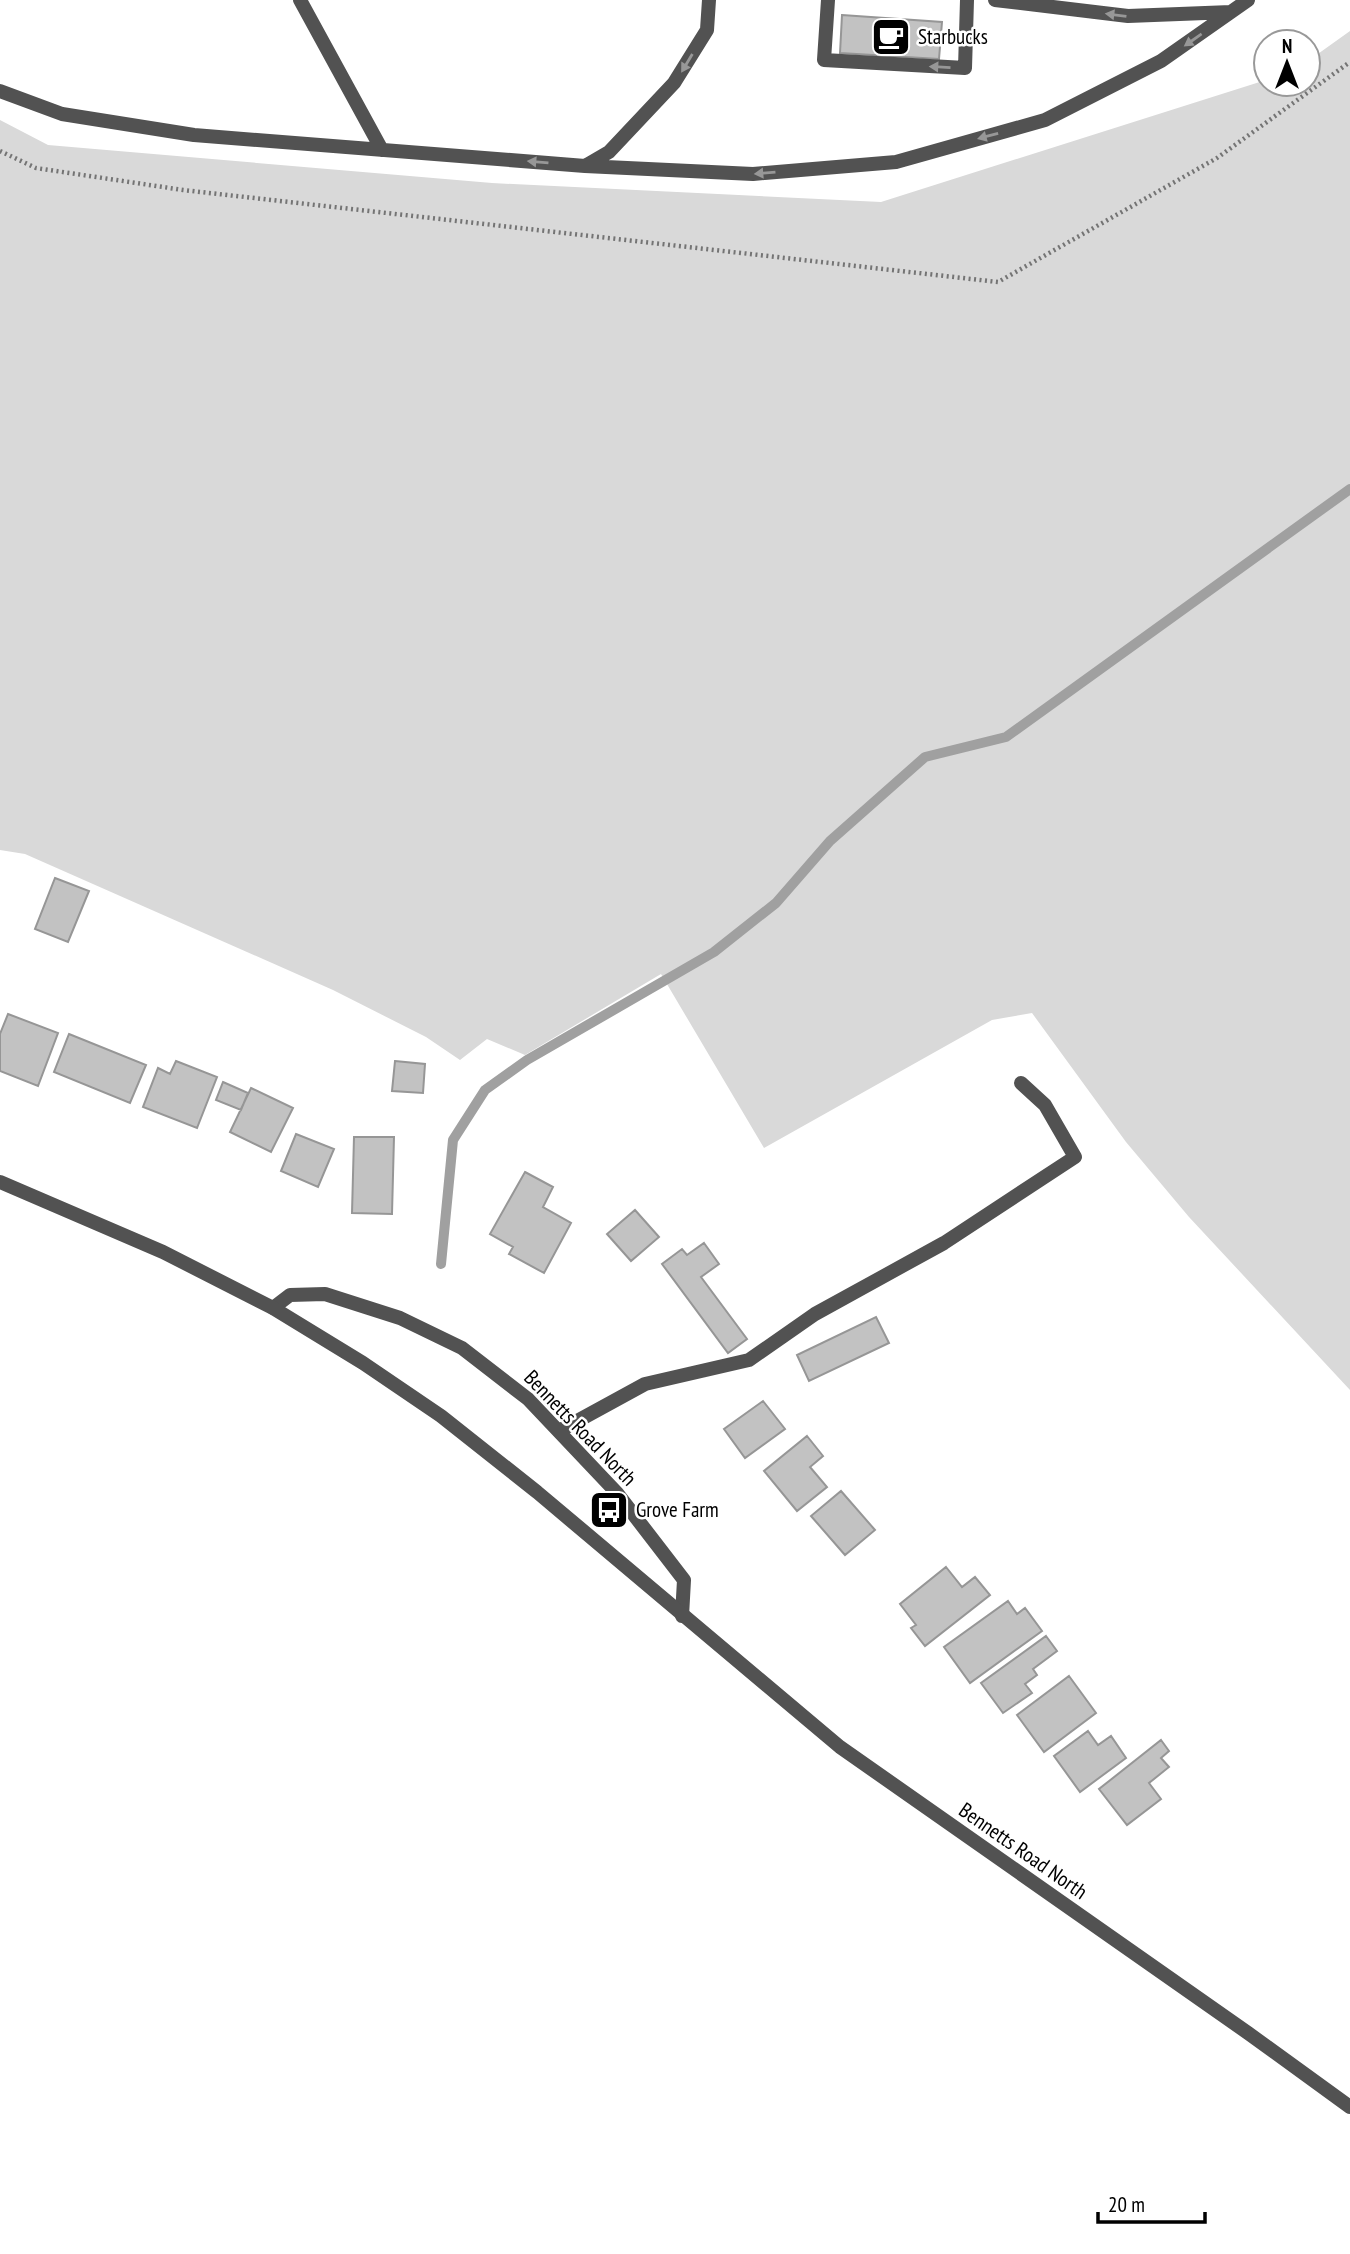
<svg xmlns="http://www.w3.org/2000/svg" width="1350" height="2254" font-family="'PT Sans Narrow',sans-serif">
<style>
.green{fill:#d9d9d9}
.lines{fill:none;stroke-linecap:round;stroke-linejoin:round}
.stream{stroke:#a0a0a0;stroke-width:10}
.building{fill:#c2c2c2;stroke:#969696;stroke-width:2}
.path{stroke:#747474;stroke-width:4.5;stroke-dasharray:2 3.5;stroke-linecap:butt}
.service{stroke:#525252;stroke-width:14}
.minor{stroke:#525252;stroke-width:14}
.tertiary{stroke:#525252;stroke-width:14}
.oneway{fill:#979797}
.labels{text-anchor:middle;stroke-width:5;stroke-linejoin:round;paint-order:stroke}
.poi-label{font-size:21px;fill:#000;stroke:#fff;text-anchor:start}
.street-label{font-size:21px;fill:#000;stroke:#fff}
</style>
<rect width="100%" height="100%" fill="#fff"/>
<path class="green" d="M 1350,31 L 1350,1390 L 1189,1217 L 1126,1142 L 1032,1013 L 992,1020 L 764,1148 L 661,974 L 525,1055 L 487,1039 L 460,1060 L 426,1037 L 333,990 L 25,854 L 0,850 L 0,120 L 48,145 L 492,183 L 881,202 L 1266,80 L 1266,84 L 1308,84 L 1308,61 Z"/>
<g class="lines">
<path class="stream" d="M 441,1264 L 453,1140 L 485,1090 L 527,1060 L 714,952 L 776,903 L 830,841 L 925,757 L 1006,737 L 1350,489"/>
</g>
<path class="building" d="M 842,15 L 942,22 L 939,59 L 840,53 Z
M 55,878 L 89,891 L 68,942 L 35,929 Z
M 8,1014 L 58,1033 L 38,1086 L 0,1071 L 0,1034 Z
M 69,1034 L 146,1065 L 130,1103 L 54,1072 Z
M 176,1061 L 217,1077 L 197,1128 L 143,1107 L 158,1068 L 170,1074 Z
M 395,1061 L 425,1064 L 423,1093 L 392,1091 Z
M 223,1082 L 248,1093 L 241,1110 L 216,1100 Z
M 251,1088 L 293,1108 L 271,1152 L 230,1132 Z
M 296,1134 L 334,1149 L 318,1187 L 281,1171 Z
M 354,1137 L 394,1137 L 392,1214 L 352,1213 Z
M 525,1172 L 553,1187 L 543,1207 L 571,1223 L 544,1273 L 509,1254 L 513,1247 L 490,1234 Z
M 635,1210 L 659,1237 L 631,1261 L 607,1234 Z
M 704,1243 L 719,1264 L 701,1277 L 747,1339 L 728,1353 L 662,1264 L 682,1249 L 687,1255 Z
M 876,1317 L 889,1343 L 809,1381 L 797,1355 Z
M 763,1401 L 785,1429 L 745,1458 L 724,1429 Z
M 807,1436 L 823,1456 L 810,1467 L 827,1487 L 797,1511 L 764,1471 Z
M 841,1491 L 875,1530 L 845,1555 L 811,1516 Z
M 946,1567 L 962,1587 L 975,1577 L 990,1595 L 925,1646 L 911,1628 L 916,1625 L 900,1604 Z
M 1008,1601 L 1017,1614 L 1025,1608 L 1042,1631 L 970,1683 L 944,1647 Z
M 1046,1636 L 1057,1651 L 1033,1669 L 1037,1675 L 1025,1684 L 1032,1693 L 1003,1713 L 981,1683 Z
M 1069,1676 L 1096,1713 L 1044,1752 L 1017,1715 Z
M 1088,1731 L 1098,1745 L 1111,1736 L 1126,1758 L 1080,1792 L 1054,1756 Z
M 1161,1740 L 1169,1751 L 1161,1758 L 1169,1767 L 1149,1783 L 1161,1799 L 1127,1825 L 1099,1789 Z"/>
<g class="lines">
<path class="path" d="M 0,151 L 36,168 L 183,190 L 998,282 L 1217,158 L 1350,62"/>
<path class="service" d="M 300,0 L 382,150
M 828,0 L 824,60 L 965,68 L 967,0
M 995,0 L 1128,16 L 1231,12
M 0,91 L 62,114 L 194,135 L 585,166 L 753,174 L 896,162 L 1045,120 L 1161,61 L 1248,0
M 585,166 L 609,152 L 674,83 L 707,30 L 709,0
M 559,1431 L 645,1384 L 749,1360 L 815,1314 L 944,1243 L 1075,1157 L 1045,1105 L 1021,1083"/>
<path class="minor" d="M 273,1308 L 290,1295 L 325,1294 L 400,1318 L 462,1348 L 528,1399 L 617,1493 L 684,1580 L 682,1616"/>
<path class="tertiary" d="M 0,1182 L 163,1252 L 273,1308 L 363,1363 L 441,1416 L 537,1492 L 840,1747 L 1248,2033 L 1350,2107"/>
</g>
<defs><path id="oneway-solid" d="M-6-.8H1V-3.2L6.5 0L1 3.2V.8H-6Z" transform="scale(1.75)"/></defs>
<g class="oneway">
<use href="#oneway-solid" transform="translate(1116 15) rotate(-173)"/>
<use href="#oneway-solid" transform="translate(1193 40) rotate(145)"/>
<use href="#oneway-solid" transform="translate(687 63) rotate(121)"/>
<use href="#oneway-solid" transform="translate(940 67) rotate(-177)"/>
<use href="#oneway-solid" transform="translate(988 136) rotate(165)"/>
<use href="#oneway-solid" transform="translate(538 162) rotate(-175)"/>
<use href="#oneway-solid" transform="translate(765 173) rotate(175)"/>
</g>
<defs>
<g id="cafe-square" transform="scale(2.0125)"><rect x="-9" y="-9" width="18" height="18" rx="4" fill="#000" stroke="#fff"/><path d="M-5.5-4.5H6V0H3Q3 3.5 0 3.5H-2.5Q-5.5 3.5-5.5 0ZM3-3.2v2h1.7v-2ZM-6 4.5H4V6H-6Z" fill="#fff"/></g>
<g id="bus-square" transform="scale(2.0125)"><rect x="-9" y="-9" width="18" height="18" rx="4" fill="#000" stroke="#fff"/><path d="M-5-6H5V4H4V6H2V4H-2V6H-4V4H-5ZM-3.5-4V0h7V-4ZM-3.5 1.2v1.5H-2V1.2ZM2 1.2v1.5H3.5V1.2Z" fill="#fff"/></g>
</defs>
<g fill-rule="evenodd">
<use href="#cafe-square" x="891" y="37"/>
<use href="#bus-square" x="609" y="1510"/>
</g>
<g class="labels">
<g class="poi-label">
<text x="918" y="44">Starbucks</text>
<text x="636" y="1517">Grove Farm</text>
</g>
<g class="street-label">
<text transform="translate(580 1428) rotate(46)" y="7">Bennetts Road North</text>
<text transform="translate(1023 1851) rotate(35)" y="7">Bennetts Road North</text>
</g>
</g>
<g transform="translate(1287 63)"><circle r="33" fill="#ffffff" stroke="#999999" stroke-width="2"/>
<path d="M0-5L12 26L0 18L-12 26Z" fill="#000000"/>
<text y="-10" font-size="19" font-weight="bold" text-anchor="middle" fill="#000000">N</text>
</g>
<path d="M1098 2212v10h107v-10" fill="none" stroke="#000000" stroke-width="3.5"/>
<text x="1108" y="2212" font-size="21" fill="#000000" stroke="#ffffff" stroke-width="5" paint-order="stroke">20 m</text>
</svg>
